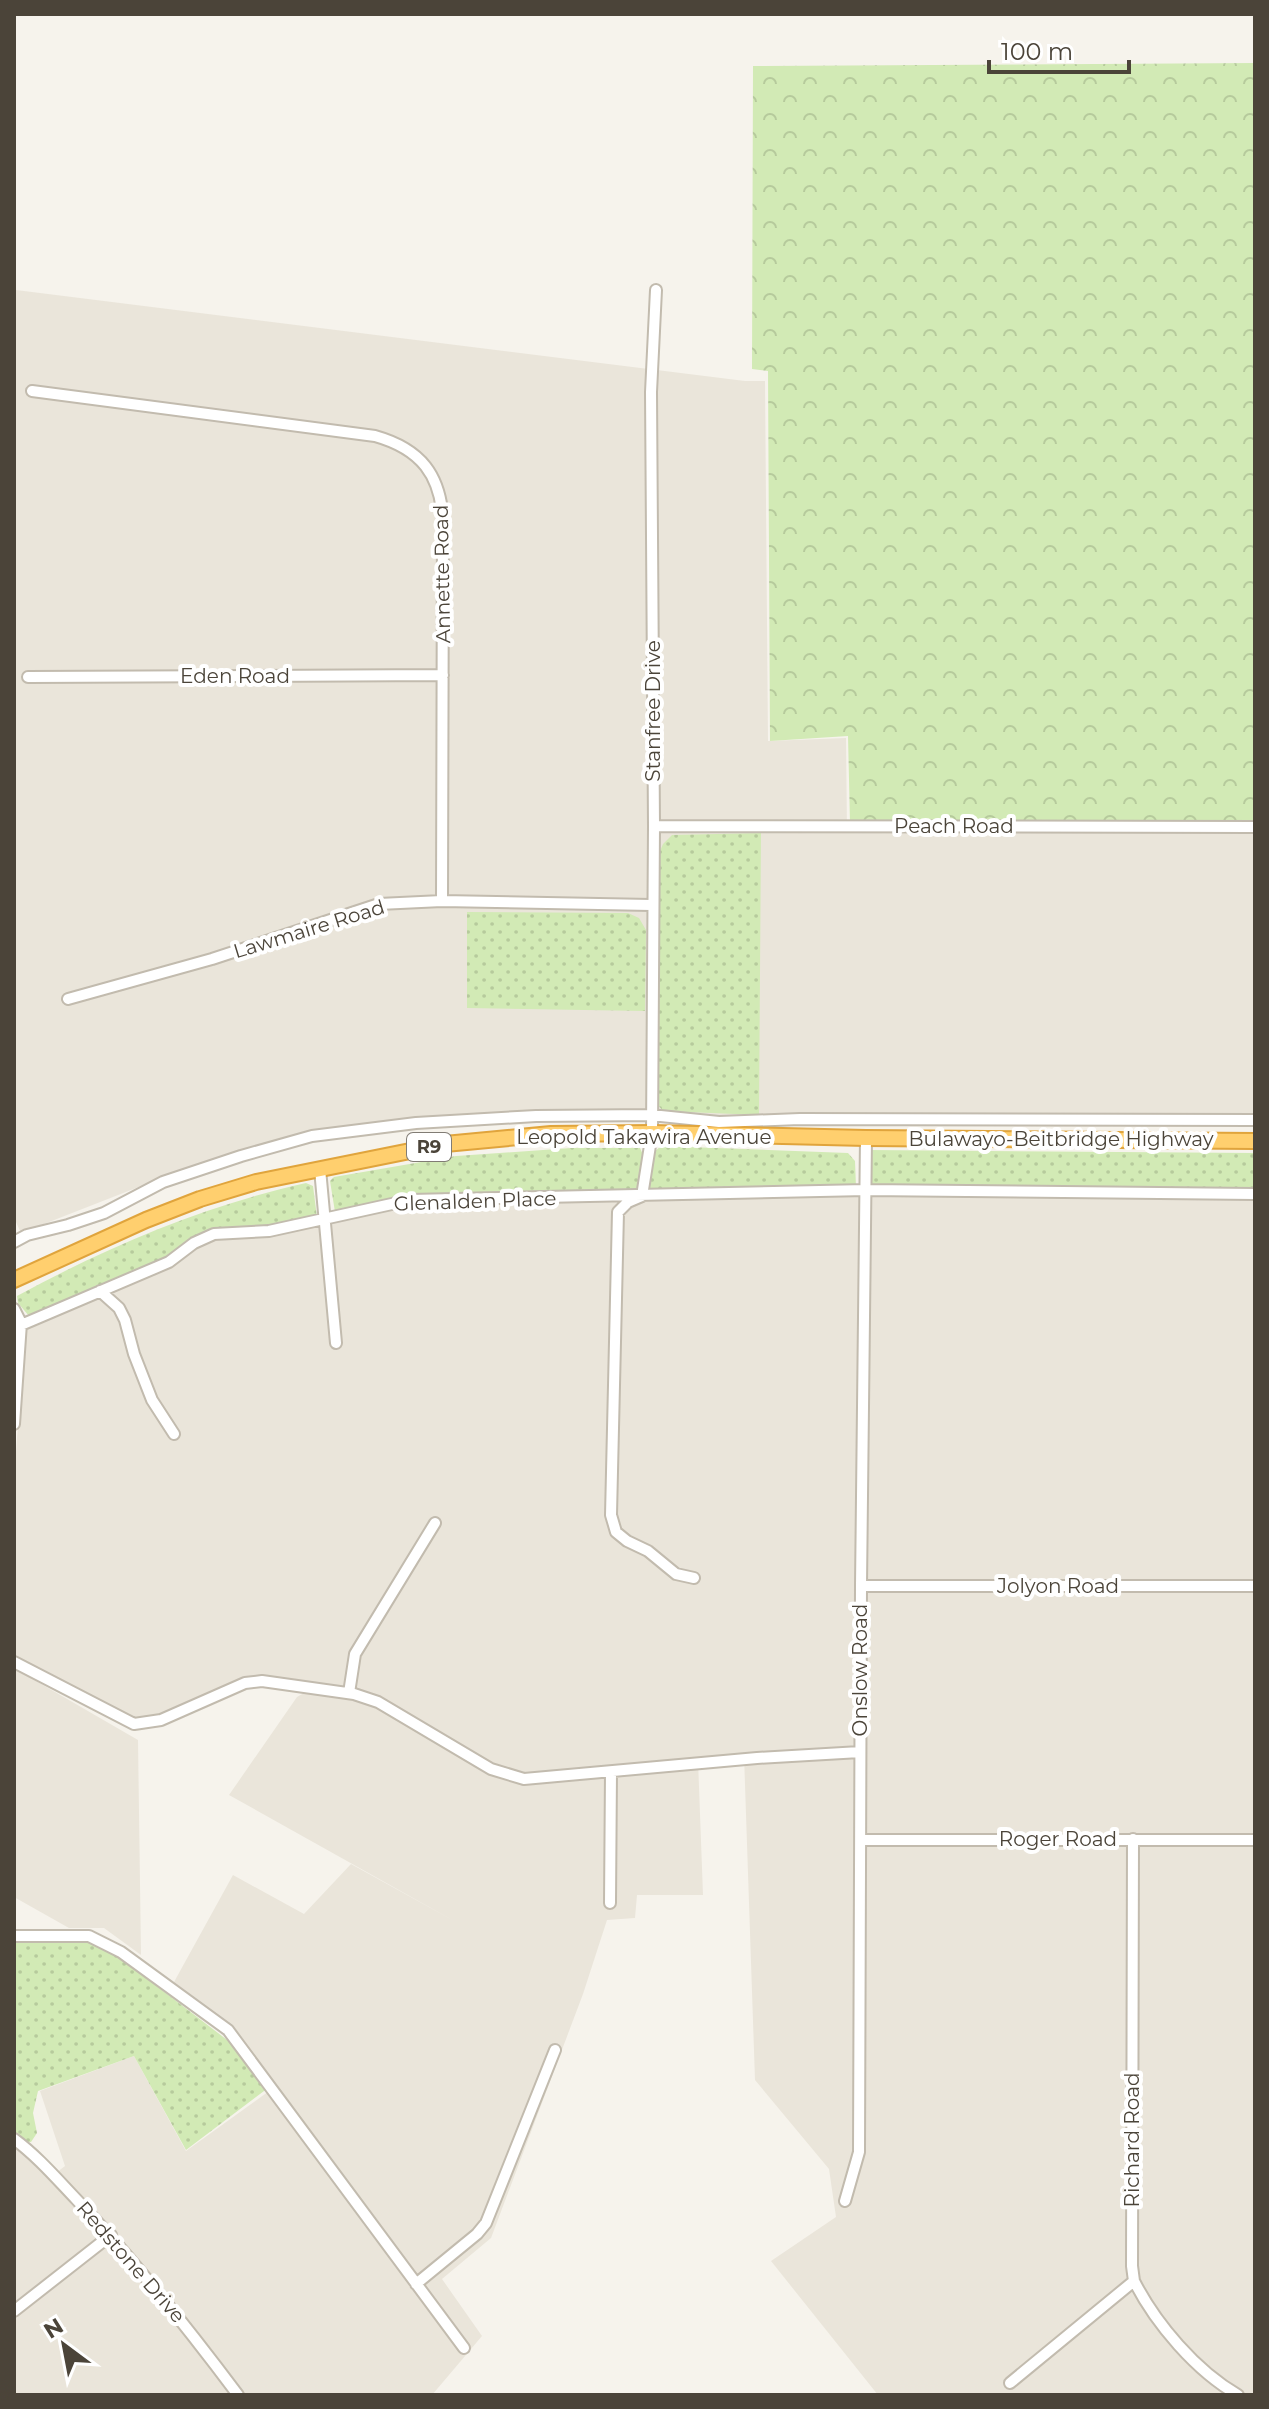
<svg xmlns="http://www.w3.org/2000/svg" width="1269" height="2409" font-family="Montserrat,sans-serif">
<style>
.residential{fill:#eae5da}
.grass{fill:url(#grass-dots)}
.forest{fill:url(#forest-crowns)}
.lines{fill:none;stroke-linecap:round;stroke-linejoin:round}
.minor-casing{stroke:#c2bbae;stroke-width:14}
.highway-casing{stroke:#e0a43c;stroke-width:18}
.minor{stroke:#fff;stroke-width:10}
.highway{stroke:#ffcf6e;stroke-width:14}
.labels{text-anchor:middle;stroke-width:8;stroke-linejoin:round;paint-order:stroke}
.shield{fill:#fff;stroke:#817c74;stroke-width:2}
.shield-label{font-size:18px;font-weight:bold;fill:#4b4439}
.street-label{font-size:20px;fill:#4b4439;stroke:#fff}
</style>
<defs>
<pattern id="grass-dots" width="8" height="8" patternUnits="userSpaceOnUse" patternTransform="scale(2)"><rect width="8" height="8" fill="#d2eab5"/><path d="M2 2h.1M6 6h.1" fill="none" stroke="#b6ca9c" stroke-width="1.8" stroke-linecap="round"/></pattern>
<pattern id="forest-crowns" width="20" height="18" patternUnits="userSpaceOnUse" patternTransform="scale(2)"><rect width="20" height="18" fill="#d2eab5"/><path d="M2 6a3 3 0 1 1 6 0M12 15a3 3 0 1 1 6 0" fill="none" stroke="#b6ca9c"/></pattern>
</defs>
<rect width="100%" height="100%" fill="#f6f3ec"/>
<path class="residential" d="M 16,290 L 745,381 L 765,381 L 768,741 L 846,738 L 847,831 L 1255,832 L 1255,1119 L 719,1120 L 655,1113 L 312,1133 L 159,1179 L 21,1233 L 16,1222 Z
M 870,1194 L 1255,1199 L 1255,2395 L 878,2395 L 771,2261 L 836,2217 L 829,2169 L 755,2080 L 744,1755 L 698,1760 L 703,1895 L 637,1895 L 635,1918 L 607,1920 L 583,1994 L 491,2238 L 442,2279 L 482,2336 L 432,2395 L 14,2395 L 14,2142 L 52,2176 L 65,2166 L 40,2091 L 134,2056 L 186,2151 L 276,2086 L 232,2024 L 174,1982 L 233,1875 L 304,1914 L 351,1864 L 456,1922 L 229,1795 L 297,1697 L 321,1683 L 265,1676 L 246,1679 L 162,1716 L 135,1722 L 14,1658 L 14,1480 L 25,1326 L 215,1238 L 410,1203 Z
M 17,1670 L 138,1740 L 141,1955 L 104,1928 L 69,1928 L 14,1897 L 14,1671 Z"/>
<path class="grass" d="M 761,833 L 759,1115 L 663,1111 L 657,1104 L 657,858 L 663,844 L 672,835 Z
M 467,912 L 628,913 L 639,918 L 646,930 L 645,1011 L 467,1008 Z
M 661,1146 L 848,1153 L 855,1161 L 856,1187 L 648,1192 L 654,1152 Z
M 571,1148 L 640,1148 C 648,1163 644,1179 635,1193 L 411,1197 L 335,1212 L 330,1181 L 334,1177 L 456,1156 Z
M 869,1150 L 1255,1153 L 1255,1191 L 868,1188 Z
M 306,1183 L 313,1186 L 317,1217 L 266,1229 L 231,1231 L 29,1316 L 18,1303 L 17,1296 C 109,1246 204,1206 306,1183 Z
M 64,1939 L 90,1940 L 107,1948 L 235,2046 L 268,2088 L 186,2150 L 134,2056 L 38,2091 L 33,2113 L 37,2133 L 31,2142 L 26,2142 L 14,2131 L 14,1941 Z"/>
<path class="forest" d="M 1255,63 L 1255,822 L 850,823 L 848,736 L 770,741 L 768,371 L 752,369 L 753,66 Z"/>
<g class="lines">
<g class="minor-casing">
<path id="minor" d="M 656,290 L 651,392 L 654,826 L 652,1133 L 642,1196 L 628,1202 L 618,1212 L 611,1515 L 616,1532 L 627,1541 L 648,1551 L 676,1574 L 694,1578
M 32,391 L 375,436 C 421,449 441,475 443,522 L 442,901
M 28,677 L 443,675
M 654,826 L 1255,827
M 68,999 L 212,959 L 379,904 L 442,901 L 651,905
M 320,1169 L 336,1343
M 14,1242 L 27,1235 L 68,1225 L 104,1213 L 163,1182 L 241,1156 L 312,1136 L 416,1123 L 536,1116 L 651,1115 L 719,1122 L 800,1119 L 1255,1120
M 100,1291 L 119,1308 L 125,1320 L 134,1354 L 152,1400 L 174,1434
M 14,1309 L 21,1323 L 14,1424
M 14,1328 L 169,1262 L 194,1243 L 214,1234 L 269,1231 L 410,1200 L 866,1190 L 1255,1194
M 861,1586 L 1255,1586
M 14,1662 L 134,1724 L 161,1720 L 245,1683 L 262,1681 L 354,1694 L 378,1702 L 491,1769 L 524,1779 L 757,1758 L 860,1752
M 349,1693 L 355,1654 L 435,1523
M 860,1840 L 1255,1840
M 610,1903 L 611,1772
M 14,1936 L 89,1936 L 121,1952 L 228,2030 L 464,2348
M 14,2139 C 37,2156 56,2178 76,2199 C 135,2261 187,2327 238,2395
M 845,2201 L 859,2152 L 861,1586 L 866,1138
M 1134,2281 C 1156,2324 1196,2371 1238,2395
M 416,2284 L 477,2234 L 486,2223 L 555,2050
M 14,2311 L 111,2235
M 1010,2383 L 1134,2281 L 1132,2266 L 1133,1839"/>
</g>
<g class="highway-casing">
<path id="highway" d="M 14,1280 L 146,1220 L 200,1199 L 256,1182 L 445,1144 L 551,1134 L 652,1133 L 866,1138 L 1255,1141"/>
</g>
<use href="#minor" class="minor"/>
<use href="#highway" class="highway"/>
</g>
<g class="labels">
<rect class="shield" x="407" y="1133" width="44" height="28" rx="6"/>
<g class="shield-label">
<text x="429" y="1153">R9</text>
</g>
<g class="street-label">
<text transform="translate(442 574) rotate(-91)" y="7">Annette Road</text>
<text x="235" y="683">Eden Road</text>
<text transform="translate(653 711) rotate(-90)" y="7">Stanfree Drive</text>
<text x="954" y="833">Peach Road</text>
<text transform="translate(309 929) rotate(-17)" y="7">Lawmaire Road</text>
<text x="644" y="1144">Leopold Takawira Avenue</text>
<text x="1061" y="1146">Bulawayo-Beitbridge Highway</text>
<text transform="translate(475 1201) rotate(-2)" y="7">Glenalden Place</text>
<text x="1058" y="1593">Jolyon Road</text>
<text transform="translate(860 1670) rotate(-90)" y="7">Onslow Road</text>
<text x="1058" y="1846">Roger Road</text>
<text transform="translate(1132 2140) rotate(-90)" y="7">Richard Road</text>
<text transform="translate(131 2262) rotate(49)" y="7">Redstone Drive</text>
</g>
</g>
<rect width="1269" height="2409" fill="none" stroke="#4b4439" stroke-width="32"/>
<g transform="translate(64 2345) rotate(328)" stroke="#ffffff" stroke-width="6" paint-order="stroke">
<path d="M0-6L14 30L0 20L-14 30Z" fill="#4b4439"/>
<text y="-12" font-size="22" font-weight="bold" text-anchor="middle" fill="#4b4439">N</text>
</g>
<path d="M989 60v12h140v-12" fill="none" stroke="#4b4439" stroke-width="4"/>
<text x="1001" y="60" font-size="24" fill="#4b4439" stroke="#ffffff" stroke-width="6" paint-order="stroke">100 m</text>
</svg>
